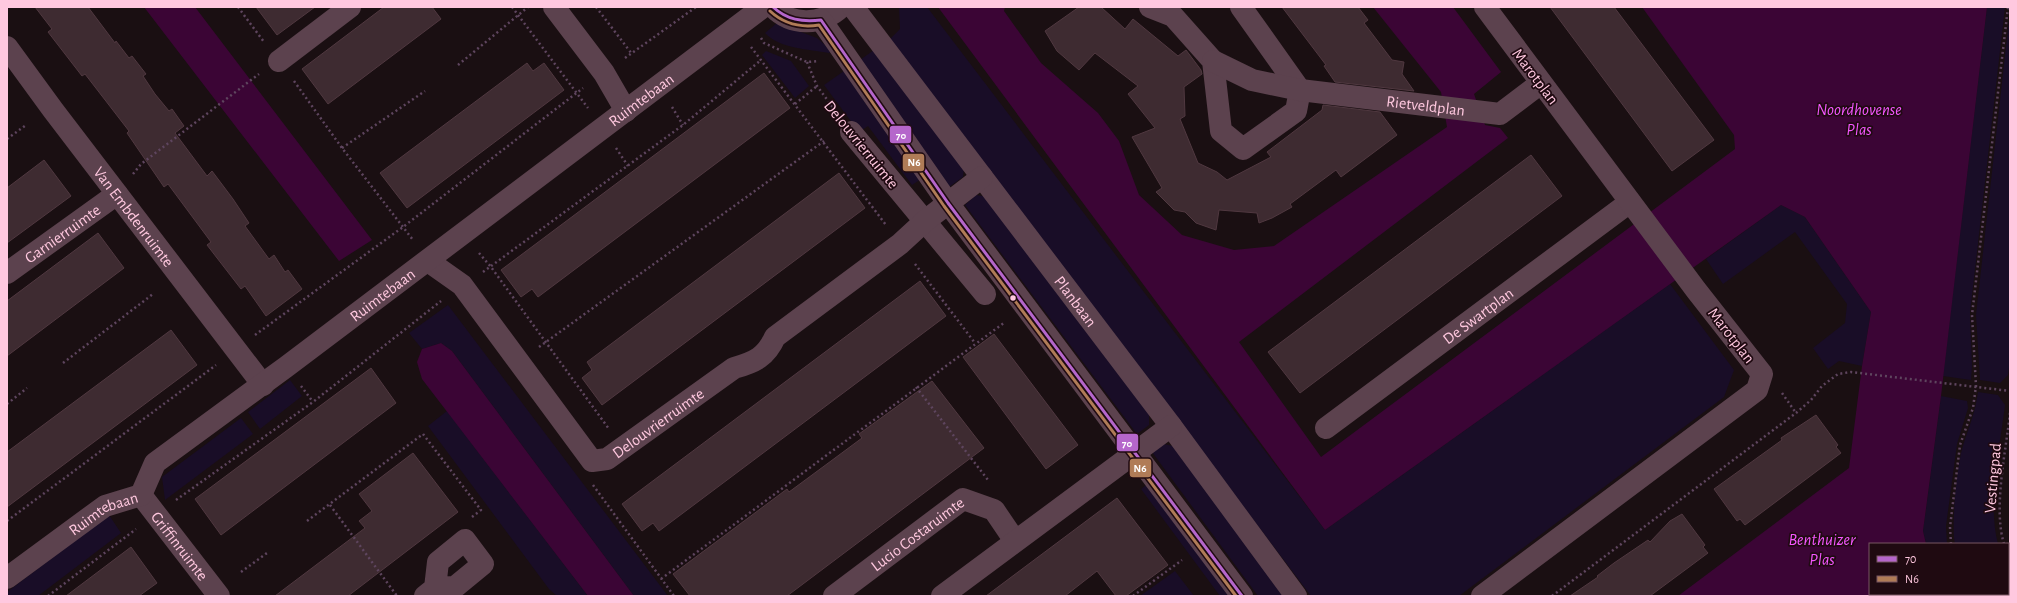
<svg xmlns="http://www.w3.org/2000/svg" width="2017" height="603" font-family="'Alegreya Sans',sans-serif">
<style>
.green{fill:#190d27}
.water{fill:#3b0535}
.building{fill:#3e2b31;stroke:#503840}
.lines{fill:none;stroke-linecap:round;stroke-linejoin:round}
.path{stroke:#5e455e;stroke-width:2.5;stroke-dasharray:2 3;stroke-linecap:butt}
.minor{stroke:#5c424e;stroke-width:22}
.bus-1-casing{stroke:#1f0a11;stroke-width:6}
.bus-2-casing{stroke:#1f0a11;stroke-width:6}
.bus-1{stroke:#b566cb;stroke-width:3}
.bus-2{stroke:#b07c57;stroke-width:3}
.bus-dot{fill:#ffc8df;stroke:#1f0a11;stroke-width:1.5}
.labels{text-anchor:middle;stroke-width:3.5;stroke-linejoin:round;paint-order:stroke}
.street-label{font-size:16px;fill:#ffc8df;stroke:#1f0a11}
.water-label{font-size:17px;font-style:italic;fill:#f556ff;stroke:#1f0a11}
.line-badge{stroke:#1f0a11;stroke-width:1.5}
.badge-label{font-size:11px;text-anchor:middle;font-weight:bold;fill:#fff}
</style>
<rect width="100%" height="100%" fill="#1a0f12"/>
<path class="green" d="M 899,7 L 927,7 L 1325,530 L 1670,284 L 1734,370 L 1724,397 L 1459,596 L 1311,596 L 890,39 L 900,29 Z
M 1987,7 L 2005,7 L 1970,313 L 1972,366 L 1971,380 L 1943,376 Z
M 2010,11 L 2010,361 L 2008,375 L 2000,383 L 1980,380 L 1976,315 Z
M 777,23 L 817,38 L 832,51 L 829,53 C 808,49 780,49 765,33 Z
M 874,50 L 964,167 L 963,177 L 949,187 L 860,60 Z
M 766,51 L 791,61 L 809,86 L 795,98 L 762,55 Z
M 844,71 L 872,113 L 921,179 L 912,185 L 868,126 L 859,132 L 824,85 Z
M 976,195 L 989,197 L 1149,412 L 1149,425 L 1137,434 L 965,205 Z
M 1781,205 L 1805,217 L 1871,312 L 1862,366 L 1839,361 L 1828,369 L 1813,348 L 1845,323 L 1847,304 L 1795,232 L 1723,284 L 1706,259 Z
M 448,305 L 668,596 L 634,596 L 452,351 L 441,343 L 422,349 L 409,333 Z
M 290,380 L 302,396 L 260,429 L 248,412 Z
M 1978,392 L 1998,395 L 2005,405 C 2000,447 1987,503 1998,544 L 1955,544 C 1951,526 1957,464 1963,446 C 1969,426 1975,414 1978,392 Z
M 1941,396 L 1967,401 L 1968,408 L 1957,444 L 1946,526 L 1947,544 L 1926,544 L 1923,531 Z
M 447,411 L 588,596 L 557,596 L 549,589 L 428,426 Z
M 241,418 L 253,434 L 165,500 L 162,477 Z
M 1163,444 L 1173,446 L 1286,596 L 1258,596 L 1152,452 Z
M 1150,482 L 1234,596 L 1220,596 L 1141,489 Z
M 109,515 L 121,533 L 38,596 L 7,596 L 7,592 Z
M 1175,571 L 1194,596 L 1140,596 Z"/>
<path class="water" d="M 144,7 L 195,7 L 372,240 L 339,261 Z
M 938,7 L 1005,7 L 1004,11 L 1041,63 L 1098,113 L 1119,141 L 1139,195 L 1182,235 L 1234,250 L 1274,246 L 1447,127 L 1441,92 L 1373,7 L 1453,7 L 1501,72 L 1474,94 L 1485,125 L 1500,128 L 1508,138 L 1239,342 L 1321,457 L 1735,149 L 1734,135 L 1642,7 L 1987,7 L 1941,396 L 1923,531 L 1926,544 L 1870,544 L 1870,594 L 1947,594 L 1949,596 L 1678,596 L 1849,468 L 1862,366 L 1871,312 L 1805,217 L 1781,205 L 1325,530 Z
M 441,343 L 452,351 L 634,596 L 588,596 L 422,379 L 417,362 L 422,349 Z"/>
<path class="building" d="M 35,7 L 88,7 L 115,43 L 116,41 L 129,58 L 132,56 L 146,74 L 143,76 L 155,94 L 169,111 L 172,109 L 184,126 L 175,133 L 207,176 L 212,171 L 233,199 L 249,223 L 245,226 L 269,259 L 274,255 L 285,272 L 288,270 L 302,289 L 266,316 L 245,286 L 241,289 L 207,245 L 211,242 L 168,184 L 164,187 L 127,133 L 129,131 L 85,74 L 82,76 L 48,32 L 52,29 Z
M 256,7 L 315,7 L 277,35 Z
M 384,7 L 432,7 L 441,19 L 328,104 L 302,69 Z
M 1079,7 L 1101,7 L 1125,29 L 1133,19 L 1178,56 L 1186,50 L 1201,70 L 1202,74 L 1184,87 L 1185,116 L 1180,119 L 1198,163 L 1217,172 L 1227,180 L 1271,157 L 1267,152 L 1322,110 L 1323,105 L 1380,112 L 1397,135 L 1341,177 L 1336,170 L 1290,204 L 1292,207 L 1272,218 L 1259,223 L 1257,213 L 1219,210 L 1216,230 L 1196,223 L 1185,212 L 1174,210 L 1156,192 L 1162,188 L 1132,137 L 1155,128 L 1128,94 L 1138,86 L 1095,53 L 1079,70 L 1057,51 L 1045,31 Z
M 1282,7 L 1358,7 L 1368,20 L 1364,23 L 1392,60 L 1404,62 L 1402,74 L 1414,91 L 1335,82 L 1324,66 L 1326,65 Z
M 1550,7 L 1614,7 L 1714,140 L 1672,171 Z
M 527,63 L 533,71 L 544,63 L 564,90 L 407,208 L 380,173 Z
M 764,73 L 790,108 L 538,297 L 532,289 L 521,297 L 501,270 Z
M 1531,155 L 1562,196 L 1300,393 L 1268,352 Z
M 44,160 L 71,196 L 7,243 L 7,188 Z
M 839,173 L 865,208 L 602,405 L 582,378 L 592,370 L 587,362 Z
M 98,233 L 124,268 L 7,356 L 7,301 Z
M 920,281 L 946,316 L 659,531 L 653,523 L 642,531 L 622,504 Z
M 171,330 L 197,365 L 7,507 L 7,452 Z
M 994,334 L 1078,445 L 1046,469 L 963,357 Z
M 371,368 L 396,403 L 221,535 L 195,499 Z
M 932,381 L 984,448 L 787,596 L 690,596 L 673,574 L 787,489 L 789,492 L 831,461 L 862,438 L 859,434 Z
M 1816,415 L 1838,445 L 1836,447 L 1841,453 L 1745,525 L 1740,519 L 1737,521 L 1714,489 L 1782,440 L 1781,438 Z
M 413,453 L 458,512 L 348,596 L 275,596 L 365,528 L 359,521 L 372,511 L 359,494 Z
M 1117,498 L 1168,565 L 1126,596 L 1116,596 L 1097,571 L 1065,596 L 986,596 Z
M 1682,514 L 1705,545 L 1703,547 L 1708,553 L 1650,596 L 1570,596 L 1598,577 L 1597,576 L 1614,563 L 1648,540 L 1650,542 L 1670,521 Z
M 131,547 L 157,583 L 139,596 L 66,596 Z"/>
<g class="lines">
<path class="path" d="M 238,7 L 264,42
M 512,7 L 588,108
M 596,7 L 632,54
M 761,38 L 764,43 L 807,62 L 819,61
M 751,47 L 886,225
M 625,58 L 696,7
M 807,62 L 817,86 L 837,113
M 458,65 L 528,7
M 294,81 L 342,148 L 413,240
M 795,104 L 817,86
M 672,107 L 683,125
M 7,139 L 26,125
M 342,148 L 425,91
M 616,148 L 628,166
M 133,174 L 141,164 L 259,74
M 479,253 L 491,267 L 609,429
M 915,264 L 975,343
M 483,272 L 683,125 L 761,60
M 255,335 L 403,227 L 583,88
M 539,347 L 824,141
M 63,363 L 153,294
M 301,386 L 313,402
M 916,387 L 988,480
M 1782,393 L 1796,413
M 7,404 L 27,388
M 593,485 L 674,596
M 176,500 L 313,402 L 441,301
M 330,505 L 397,596
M 7,521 L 216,365
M 307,521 L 423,434 L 481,510 L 472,517
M 1951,544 L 1950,527 L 1960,445 L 1973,408 L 1976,386 L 1972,315 L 2008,7
M 2004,544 C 1993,508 2006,451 2010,413
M 2008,554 L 2010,558
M 241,572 L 267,553
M 661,579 L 1005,322
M 1974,594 L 1976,596
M 48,596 L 136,529
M 1133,596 L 1182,560
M 1552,596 L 1796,413 L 1811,400 L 1822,386 L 1838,374 L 1851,372 L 2010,391"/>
<g class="minor">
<path d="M 554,7 L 604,73 L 626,111"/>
<path d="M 773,7 C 792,27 822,25 841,7"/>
<path id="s1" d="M 853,7 L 1171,426 L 1296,596"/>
<path d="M 1150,7 L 1173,16 L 1213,61 L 1221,131 L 1243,149 L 1296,111 L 1300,90 L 1241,7"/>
<path d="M 821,20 L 948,203 L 1242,596"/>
<path id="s2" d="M 7,47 L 53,110 L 263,385"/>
<path d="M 279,61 L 350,7"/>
<path id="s3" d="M 1213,61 L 1252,80 L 1300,90 L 1500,114 L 1541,83"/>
<path d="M 851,132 L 985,294"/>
<path id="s4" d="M 428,261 L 462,285 L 592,461 L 607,459 L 734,368 C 755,362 766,357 775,337 L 900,244 L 925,221 L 982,177"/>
<path id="s5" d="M 7,273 L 117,194"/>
<path id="s6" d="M 1326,428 L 1630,202"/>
<path id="s7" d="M 141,495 L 219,596"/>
<path id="s8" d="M 7,578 L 105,506 L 141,495 L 155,463 L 286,367 L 763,7"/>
<path d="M 425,596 L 435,588 L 455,587 L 483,564 L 465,540 L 438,562 L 435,588"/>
<path id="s9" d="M 834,596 L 963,499 L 994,510 L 1015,541"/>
<path d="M 942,596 L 1171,426"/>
<path d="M 1482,596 L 1757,390 L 1762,374 L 1696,290 L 1485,7"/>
</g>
<g class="bus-1-casing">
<path id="bus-1" d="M 773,7 C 787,20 802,22 821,20 L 948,203 L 1242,596"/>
</g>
<g class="bus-2-casing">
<path id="bus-2" d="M 770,11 C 784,24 800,28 819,25 L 944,206 L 1236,596"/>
</g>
<use href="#bus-1" class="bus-1"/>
<use href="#bus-2" class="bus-2"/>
</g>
<circle class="bus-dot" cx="1013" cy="298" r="3.5"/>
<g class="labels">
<g class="street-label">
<text transform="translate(1536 76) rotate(53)" y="6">Marotplan</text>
<text dy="6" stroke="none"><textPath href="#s8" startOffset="801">Ruimtebaan</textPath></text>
<text dy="6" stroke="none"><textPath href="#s3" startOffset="219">Rietveldplan</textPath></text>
<text transform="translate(862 144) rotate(51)" y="6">Delouvrierruimte</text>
<text dy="6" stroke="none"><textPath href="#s2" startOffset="212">Van Embdenruimte</textPath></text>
<text dy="6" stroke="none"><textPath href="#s5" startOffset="68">Garnierruimte</textPath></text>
<text dy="6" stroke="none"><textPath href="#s8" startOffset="477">Ruimtebaan</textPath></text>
<text dy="6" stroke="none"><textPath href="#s1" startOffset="369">Planbaan</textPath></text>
<text dy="6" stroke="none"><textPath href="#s6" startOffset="189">De Swartplan</textPath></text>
<text transform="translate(1732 335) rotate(52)" y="6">Marotplan</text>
<text dy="6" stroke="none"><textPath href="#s4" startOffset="338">Delouvrierruimte</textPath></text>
<text transform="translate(1992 478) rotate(-85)" y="6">Vestingpad</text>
<text dy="6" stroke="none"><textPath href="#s8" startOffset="117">Ruimtebaan</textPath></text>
<text dy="6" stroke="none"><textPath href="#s9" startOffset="104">Lucio Costaruimte</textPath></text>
<text dy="6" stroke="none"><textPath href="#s7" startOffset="64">Griffinruimte</textPath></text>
</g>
<g class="water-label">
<text x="1859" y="115">Noordhovense<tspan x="1859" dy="20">Plas</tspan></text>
<text x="1822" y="545">Benthuizer<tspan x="1822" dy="20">Plas</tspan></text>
</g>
</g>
<g class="line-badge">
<rect x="889" y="125" width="23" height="19" rx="4" fill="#b566cb"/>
<rect x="902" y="153" width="23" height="19" rx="4" fill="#b07c57"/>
<rect x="1116" y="433" width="23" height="19" rx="4" fill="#b566cb"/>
<rect x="1129" y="458" width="23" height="20" rx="4" fill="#b07c57"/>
</g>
<g class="badge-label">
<text x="901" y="139">70</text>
<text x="914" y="166">N6</text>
<text x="1127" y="447">70</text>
<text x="1140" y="472">N6</text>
</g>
<rect width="2017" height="603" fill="none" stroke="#ffc8df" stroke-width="16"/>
<rect x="1869" y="543" width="140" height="52" fill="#1f0a11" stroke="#795663"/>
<rect x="1877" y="556" width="20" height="6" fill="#b566cb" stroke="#795663"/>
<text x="1905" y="563" font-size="12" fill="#ffc8df">70</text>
<rect x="1877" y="576" width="20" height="6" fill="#b07c57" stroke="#795663"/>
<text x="1905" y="583" font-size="12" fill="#ffc8df">N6</text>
</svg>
